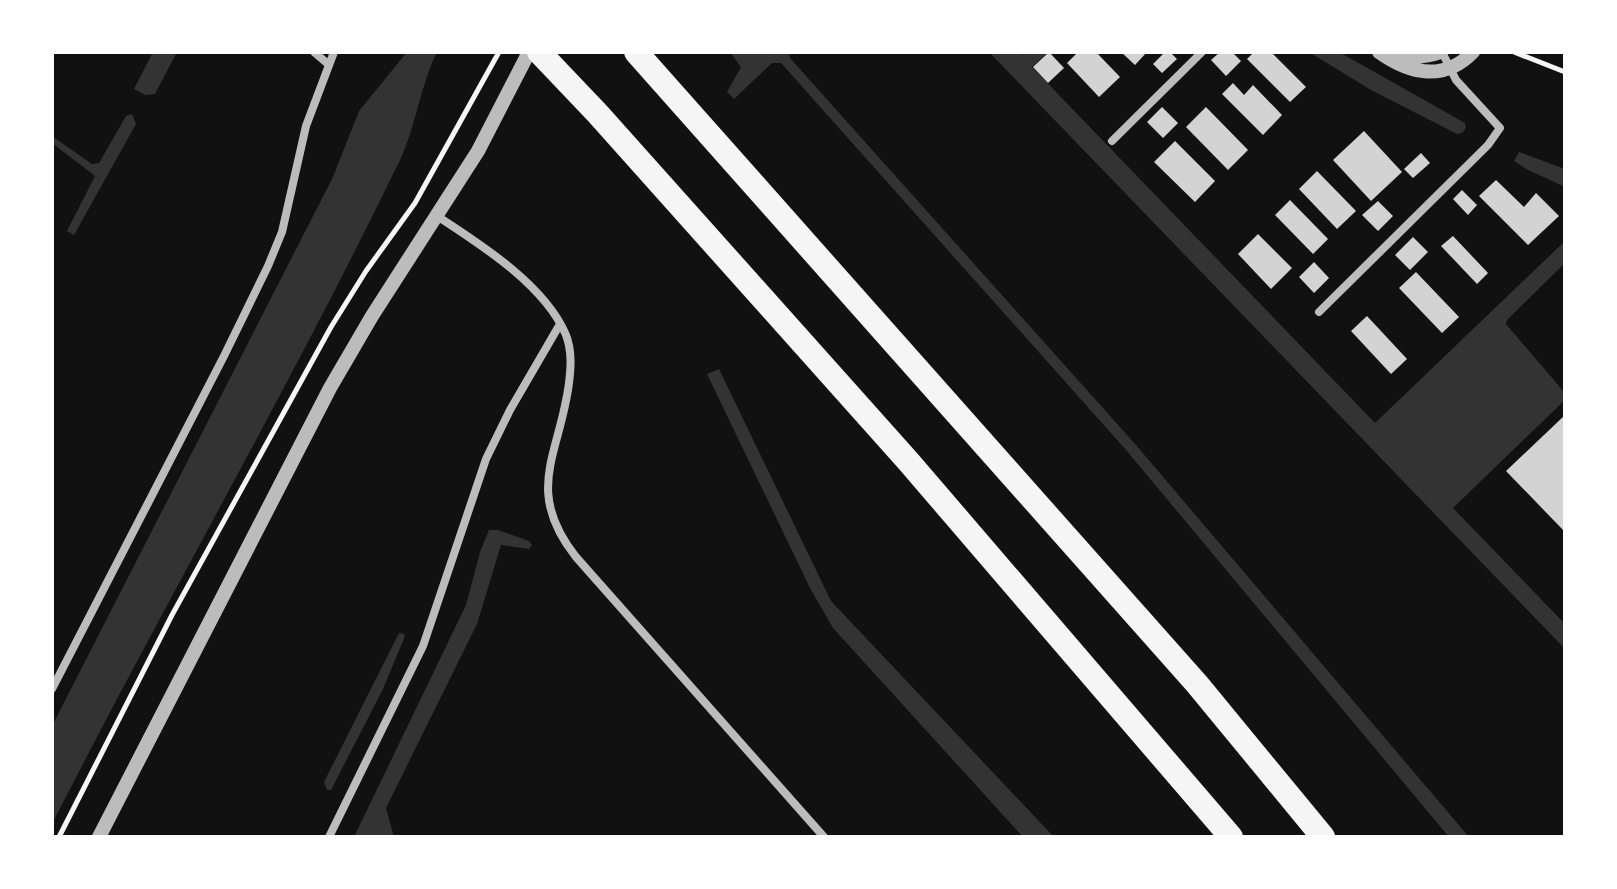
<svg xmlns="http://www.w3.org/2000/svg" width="1617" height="889" font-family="'Alegreya Sans',sans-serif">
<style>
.water{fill:#333}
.building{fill:#d3d3d3}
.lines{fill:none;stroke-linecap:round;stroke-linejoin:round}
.path{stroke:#f5f5f5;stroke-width:5}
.minor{stroke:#bcbcbc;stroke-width:8}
.tertiary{stroke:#bcbcbc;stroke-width:14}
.motorway{stroke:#f5f5f5;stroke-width:24}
</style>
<rect width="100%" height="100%" fill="#111"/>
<path class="water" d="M 153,52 L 177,52 L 155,94 L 145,95 L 134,89 Z
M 407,52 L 437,52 C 420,87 416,126 400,160 C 291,385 165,602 52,824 L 52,726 L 333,177 L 359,111 Z
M 730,52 L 789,52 L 790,58 L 1136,445 L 1469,837 L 1449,837 L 1126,450 L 781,63 L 772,63 L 734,99 L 727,92 L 741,67 Z
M 989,52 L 1019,52 L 1022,55 L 1025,52 L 1048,52 L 1032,67 L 1375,423 L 1565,241 L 1565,263 L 1507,320 L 1506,324 L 1565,393 L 1565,400 L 1453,508 L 1565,624 L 1565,649 Z
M 1309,52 L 1339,52 L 1465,123 L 1466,128 L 1462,133 L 1457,134 L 1371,90 Z
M 132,114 L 136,124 L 74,235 L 67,231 L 95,176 L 52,143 L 52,136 L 92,164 L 99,163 L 126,116 Z
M 1519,152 L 1565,169 L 1565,187 L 1526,169 L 1514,161 Z
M 719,369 L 831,601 L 1054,837 L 1023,837 L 833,628 L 810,588 L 707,374 Z
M 489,530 L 498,530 L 529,541 L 532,545 L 529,549 L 501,545 L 477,624 L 386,808 L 394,837 L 354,837 L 466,605 L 480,552 Z
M 399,633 L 404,634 L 405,636 L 383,689 L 331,790 L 327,790 L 324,782 Z"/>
<path class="building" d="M 1049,52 L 1064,68 L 1048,83 L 1033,67 Z
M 1078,52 L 1096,52 L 1120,77 L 1099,97 L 1067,63 Z
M 1121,52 L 1147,52 L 1135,65 Z
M 1165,52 L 1170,52 L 1177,59 L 1162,73 L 1153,64 Z
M 1220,52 L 1232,52 L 1241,61 L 1226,76 L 1211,60 Z
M 1254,52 L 1271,52 L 1306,87 L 1290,102 L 1247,59 Z
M 1233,83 L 1244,95 L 1253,85 L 1282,115 L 1263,135 L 1222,94 Z
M 1162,107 L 1178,123 L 1163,138 L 1147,122 Z
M 1206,107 L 1248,150 L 1228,170 L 1186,127 Z
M 1364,131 L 1402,172 L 1371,201 L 1333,160 Z
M 1175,141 L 1215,181 L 1195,202 L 1154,162 Z
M 1421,153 L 1430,163 L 1413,178 L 1404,169 Z
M 1317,171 L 1356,211 L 1337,229 L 1299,189 Z
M 1496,180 L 1524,207 L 1536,193 L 1559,216 L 1528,245 L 1479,196 Z
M 1462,190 L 1477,205 L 1468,215 L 1453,199 Z
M 1290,200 L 1328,239 L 1313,254 L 1275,215 Z
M 1378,201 L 1393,216 L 1378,231 L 1362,215 Z
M 1258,234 L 1292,268 L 1271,289 L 1238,254 Z
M 1453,236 L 1488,273 L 1477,284 L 1441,246 Z
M 1413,237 L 1428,252 L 1410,270 L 1395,255 Z
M 1314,262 L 1329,278 L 1314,293 L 1299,277 Z
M 1416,272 L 1459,317 L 1442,333 L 1399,288 Z
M 1367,316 L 1407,359 L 1391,374 L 1351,331 Z
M 1565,415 L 1565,532 L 1506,471 Z"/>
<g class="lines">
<path class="path" d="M 1514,52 L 1565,72
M 59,837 L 172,615 L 331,327 L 366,271 L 415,203 L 499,52"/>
<path class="minor" d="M 314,52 L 328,64
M 1112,141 L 1202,52
M 437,216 C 480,244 545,285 566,335 C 572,351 571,367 569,383 C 560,454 523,490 576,557 L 824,837
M 1319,312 L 1488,145 L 1500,128 L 1456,80 L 1442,52
M 52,689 L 224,356 L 268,266 L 282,232 L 306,126 L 334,52
M 329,837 L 423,646 L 486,459 L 510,410 L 560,324"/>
<path class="tertiary" d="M 1379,52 C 1410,74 1444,82 1473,52
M 1392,52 C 1409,59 1424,58 1441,52
M 99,837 L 330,388 L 372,316 L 478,151 L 529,52"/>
<path class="motorway" d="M 539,52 L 598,114 L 908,461 L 1231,837
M 636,52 L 1197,684 L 1323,837"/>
</g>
<rect width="1617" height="889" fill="none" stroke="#ffffff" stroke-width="108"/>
</svg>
